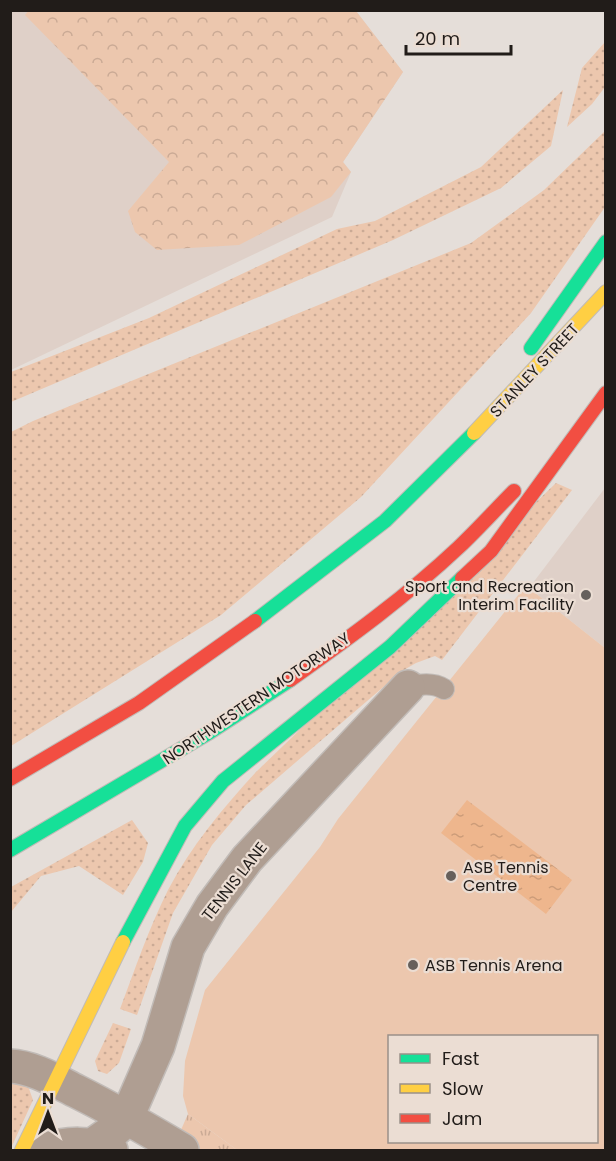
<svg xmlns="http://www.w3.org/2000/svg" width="616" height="1161" font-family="Poppins,sans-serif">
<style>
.built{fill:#dfd0c8}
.grass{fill:url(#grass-dots)}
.forest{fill:url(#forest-crowns)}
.park{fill:url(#park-tufts)}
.pitch{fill:#ecc7ae;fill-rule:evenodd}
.water{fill:url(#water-ripples)}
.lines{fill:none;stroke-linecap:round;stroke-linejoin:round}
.lane-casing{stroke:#c1bbb7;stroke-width:22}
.street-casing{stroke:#c1bbb7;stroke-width:36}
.fast-casing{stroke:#c1bbb7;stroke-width:16}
.slow-casing{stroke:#c1bbb7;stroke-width:16}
.jam-casing{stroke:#c1bbb7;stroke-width:16}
.lane{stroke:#af9e92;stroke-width:20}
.street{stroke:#af9e92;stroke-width:33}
.fast{stroke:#16e098;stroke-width:14}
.slow{stroke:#ffcf43;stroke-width:14}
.jam{stroke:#f24e42;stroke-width:14}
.poi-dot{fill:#66605c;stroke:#ebddd3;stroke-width:2}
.labels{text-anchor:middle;stroke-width:4.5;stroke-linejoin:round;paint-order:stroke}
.street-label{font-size:16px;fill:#211c19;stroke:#ebddd3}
.poi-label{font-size:16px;fill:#211c19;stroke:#ebddd3;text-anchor:start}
</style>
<defs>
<pattern id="grass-dots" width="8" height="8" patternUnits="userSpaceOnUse" patternTransform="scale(1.5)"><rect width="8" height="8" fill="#ecc7ae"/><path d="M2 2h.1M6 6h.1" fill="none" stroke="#caaa95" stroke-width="1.8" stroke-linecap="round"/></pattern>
<pattern id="forest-crowns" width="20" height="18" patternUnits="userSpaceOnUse" patternTransform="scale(1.5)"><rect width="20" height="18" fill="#ecc7ae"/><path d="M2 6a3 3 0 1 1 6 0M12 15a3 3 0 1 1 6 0" fill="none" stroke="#caaa95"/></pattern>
<pattern id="park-tufts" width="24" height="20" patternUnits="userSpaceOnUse" patternTransform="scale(1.5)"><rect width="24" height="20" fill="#ecc7ae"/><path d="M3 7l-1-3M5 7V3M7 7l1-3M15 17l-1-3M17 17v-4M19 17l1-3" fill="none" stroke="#caaa95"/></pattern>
<pattern id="water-ripples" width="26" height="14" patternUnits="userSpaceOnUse" patternTransform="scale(1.5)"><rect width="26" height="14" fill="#eeb68d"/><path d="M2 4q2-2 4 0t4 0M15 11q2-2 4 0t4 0" fill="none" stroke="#cc9c79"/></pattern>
</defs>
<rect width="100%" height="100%" fill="#e5ded9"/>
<path class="built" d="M 11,11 L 356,11 L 403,72 L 343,162 L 351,172 L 332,217 L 11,370 Z
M 605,488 L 605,648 L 529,588 Z"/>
<path class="grass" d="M 605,42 L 605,87 L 592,104 L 567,127 L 582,68 Z
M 563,90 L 551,146 L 501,188 L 393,240 L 11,402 L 11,372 L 149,318 L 337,229 L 375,221 L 481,167 Z
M 605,131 L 605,207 L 531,313 L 361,497 L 221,615 L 11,746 L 11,432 L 33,421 L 471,243 L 544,190 Z
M 556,483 L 572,490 L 442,660 L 435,656 L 416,663 L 402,671 L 246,805 L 212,845 L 173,913 L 137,1015 L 120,1009 C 135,969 149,928 168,890 C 191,846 223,808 256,772 Z
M 132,820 L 148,843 L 143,862 L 123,895 L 79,866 L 41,876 L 11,912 L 11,887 Z
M 113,1023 L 131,1029 L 119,1063 L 107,1074 L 98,1071 L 95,1061 Z
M 11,1082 L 28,1086 L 33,1100 L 11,1148 Z"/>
<path class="forest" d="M 29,10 L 356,11 L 403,72 L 343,162 L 351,172 L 331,197 L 239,245 L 157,250 L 135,232 L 128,211 L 169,162 L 25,15 Z"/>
<path class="park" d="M 188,1114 L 237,1150 L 172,1150 Z"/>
<path class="pitch" d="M 529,588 L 605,648 L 605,1150 L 237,1150 L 188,1114 L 183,1096 L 185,1061 L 205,990 L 320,847 L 338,819 L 519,594 ZM 390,1036 L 596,1036 L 596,1142 L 390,1142 Z"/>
<path class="water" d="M 467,800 L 572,880 L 546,914 L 441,833 Z"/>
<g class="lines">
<g class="lane-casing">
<path id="lane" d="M 408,687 C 420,684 433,682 444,689"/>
</g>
<g class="street-casing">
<path id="street" d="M 10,1066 C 33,1067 56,1081 76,1091 C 112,1109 147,1129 182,1150
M 94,1144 L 117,1128 L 127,1117 L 158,1046 L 188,947 L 212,906 L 247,859 L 408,687
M 46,1150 C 67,1142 91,1143 111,1150"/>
</g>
<g class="fast-casing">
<path id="fast" d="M 531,348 L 606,242
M 255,621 L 385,521 L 474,433
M 10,850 L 210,732 L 290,680
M 123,942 L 185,826 L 223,781 L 390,647 L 462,578"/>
</g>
<g class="slow-casing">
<path id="slow" d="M 474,433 L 606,292
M 22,1150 L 123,942"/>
</g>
<g class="jam-casing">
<path id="jam" d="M 462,578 L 491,551 L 606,393
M 290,680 C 349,638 407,596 459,547 C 478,529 496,509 514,491
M 10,779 L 139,703 L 255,621"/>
</g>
<use href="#lane" class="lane"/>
<use href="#street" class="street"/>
<use href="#fast" class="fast"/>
<use href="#slow" class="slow"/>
<use href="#jam" class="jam"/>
</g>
<g class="poi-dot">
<circle cx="586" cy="595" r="6"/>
<circle cx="451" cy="876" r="6"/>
<circle cx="413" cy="965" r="6"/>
</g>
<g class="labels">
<g class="street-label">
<text transform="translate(534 370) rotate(-47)" y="6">STANLEY STREET</text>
<text transform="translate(256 698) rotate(-34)" y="6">NORTHWESTERN MOTORWAY</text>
<text transform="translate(234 881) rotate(-52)" y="6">TENNIS LANE</text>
</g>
<g class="poi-label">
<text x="574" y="592" text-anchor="end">Sport and Recreation<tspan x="574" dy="18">Interim Facility</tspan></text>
<text x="463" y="873">ASB Tennis<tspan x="463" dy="18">Centre</tspan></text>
<text x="425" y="971">ASB Tennis Arena</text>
</g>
</g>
<rect width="616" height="1161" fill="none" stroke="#211c19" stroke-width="24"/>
<rect x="388" y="1035" width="210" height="108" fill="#ebddd3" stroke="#9a9089" stroke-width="1.5"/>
<rect x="400" y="1054" width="30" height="9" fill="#16e098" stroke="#9a9089" stroke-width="1.5"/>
<text x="442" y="1065" font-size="18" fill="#211c19">Fast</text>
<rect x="400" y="1084" width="30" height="9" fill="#ffcf43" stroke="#9a9089" stroke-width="1.5"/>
<text x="442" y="1095" font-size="18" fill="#211c19">Slow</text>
<rect x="400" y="1114" width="30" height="9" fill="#f24e42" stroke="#9a9089" stroke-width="1.5"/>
<text x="442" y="1125" font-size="18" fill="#211c19">Jam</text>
<g transform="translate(48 1113)" stroke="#ebddd3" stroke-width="4.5" paint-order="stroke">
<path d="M0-4.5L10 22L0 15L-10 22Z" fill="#211c19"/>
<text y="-9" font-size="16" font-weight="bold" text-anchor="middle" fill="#211c19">N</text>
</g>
<path d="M406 45v9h105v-9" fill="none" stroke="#211c19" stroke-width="3"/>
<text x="415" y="45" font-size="18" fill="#211c19" stroke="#ebddd3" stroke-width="4.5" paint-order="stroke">20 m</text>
</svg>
